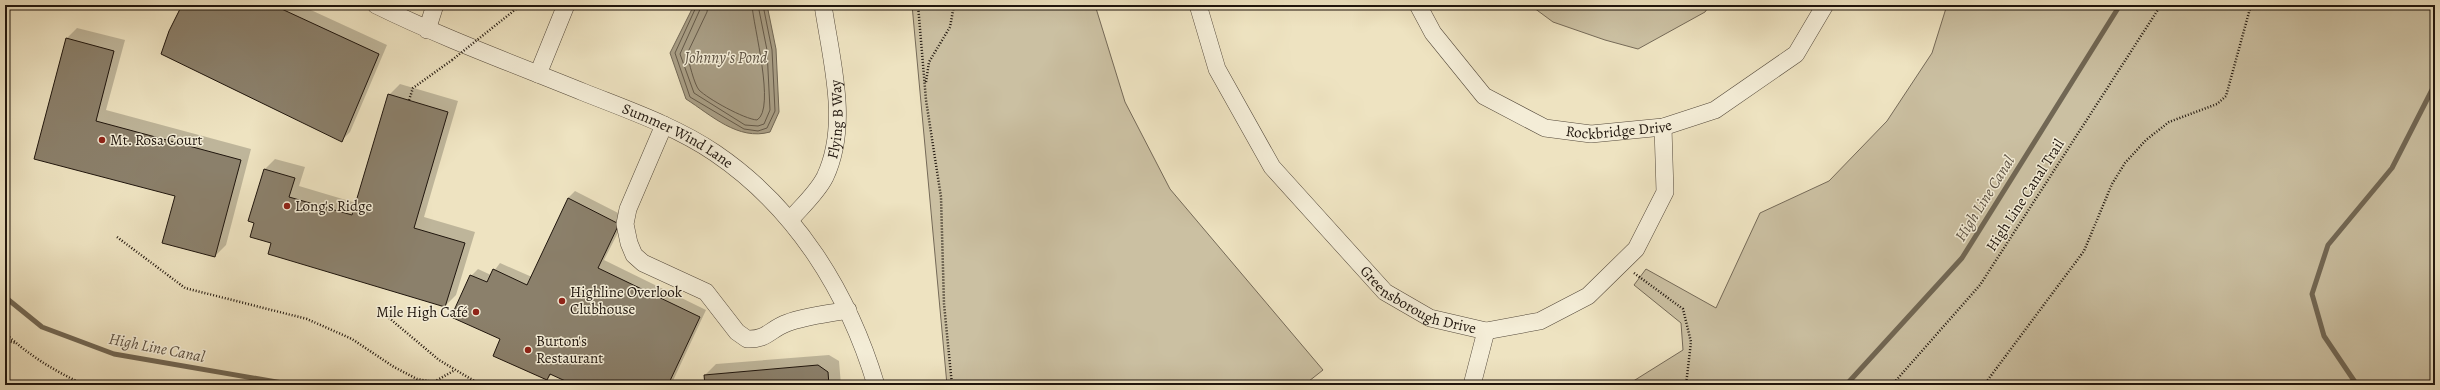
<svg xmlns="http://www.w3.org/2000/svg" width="2440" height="390" font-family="Alegreya,serif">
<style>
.green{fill:#cbc0a2;stroke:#756a58}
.water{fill:#a89d84;stroke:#716754}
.shadow{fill:#0003}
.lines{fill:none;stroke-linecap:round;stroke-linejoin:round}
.shore{stroke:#645948;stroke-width:1}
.stream{stroke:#716754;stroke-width:5}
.building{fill:#8b806b;stroke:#1f150d}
.minor-casing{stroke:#53483a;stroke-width:18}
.path{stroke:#1f150d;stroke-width:2.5;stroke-dasharray:1 2;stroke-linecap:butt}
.minor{stroke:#f4edd7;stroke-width:17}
.path-bridge{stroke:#1f150d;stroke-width:2.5;stroke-dasharray:1 2;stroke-linecap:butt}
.poi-dot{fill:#8f2418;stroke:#f4edd7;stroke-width:1.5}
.labels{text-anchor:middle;stroke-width:3;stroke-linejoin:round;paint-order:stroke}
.street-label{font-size:15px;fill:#1f150d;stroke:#f4edd7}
.poi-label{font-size:15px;fill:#1f150d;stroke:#f4edd7;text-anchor:start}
.water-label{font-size:16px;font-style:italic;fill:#5d5243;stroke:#f4edd7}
</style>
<rect width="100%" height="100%" fill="#eee3c1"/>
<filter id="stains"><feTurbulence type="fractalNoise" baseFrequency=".005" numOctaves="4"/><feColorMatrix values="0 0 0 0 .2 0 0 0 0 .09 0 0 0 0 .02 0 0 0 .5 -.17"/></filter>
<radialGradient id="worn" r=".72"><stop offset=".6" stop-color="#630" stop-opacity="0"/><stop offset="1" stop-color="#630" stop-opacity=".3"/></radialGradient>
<path class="green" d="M 912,5 L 1095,5 L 1125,102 L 1170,189 L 1323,370 L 1304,385 L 947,385 Z
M 1530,5 L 1710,5 L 1705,12 L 1638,49 L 1605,40 L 1553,22 Z
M 1947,5 L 2435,5 L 2435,385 L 1627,385 L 1683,350 L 1681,323 L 1634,285 L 1646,269 L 1716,308 L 1760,213 L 1829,181 L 1887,121 L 1932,53 Z"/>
<path class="water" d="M 694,5 L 767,5 L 776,49 L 779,112 L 770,132 C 738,141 711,115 686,99 L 670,53 Z"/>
<path class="shadow" d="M 183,5 L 300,5 L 387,45 L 350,132 L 341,141 Z
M 77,28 L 125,40 L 106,110 L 251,149 L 226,245 L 215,256 L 176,196 L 35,158 L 66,39 Z
M 400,84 L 458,101 L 424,217 L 475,232 L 456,295 L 445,306 L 273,242 L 255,222 L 264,170 L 275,159 L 305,167 L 299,186 L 356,203 L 389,95 Z
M 575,191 L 626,217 L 604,260 L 706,310 L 671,385 L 576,385 L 552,374 L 547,379 L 502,339 L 471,276 L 478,269 L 491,275 L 500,263 L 532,277 L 568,198 Z
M 829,355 L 839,361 L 841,385 L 706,385 L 705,375 L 716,364 Z"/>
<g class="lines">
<path class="shore" d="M 697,5 L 675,53 L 690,97 L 744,129 L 758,131 L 767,128 L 775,111 L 772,50 L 763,5
M 702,5 L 680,54 L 694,93 L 745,125 L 758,126 L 764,124 L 770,110 L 767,50 L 758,5
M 708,5 L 707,12 L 687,54 C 689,62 694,84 699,90 C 708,99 744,119 757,120 C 776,109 753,25 752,5"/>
<path class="stream" d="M 5,297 L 42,327 L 114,354 L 294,385
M 1846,385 L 1962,258 L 2120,5
M 2357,385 L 2324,336 L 2312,294 L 2328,245 L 2392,168 L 2435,84"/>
</g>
<path class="building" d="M 182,5 L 273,5 L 379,54 L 342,142 L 161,54 L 169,31 Z
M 66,38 L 114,51 L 96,121 L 241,160 L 215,257 L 162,243 L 175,196 L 34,159 Z
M 388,94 L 448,112 L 414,228 L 465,243 L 445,307 L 268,254 L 271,243 L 250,237 L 254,223 L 248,221 L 264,169 L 295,178 L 289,197 L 352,215 Z
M 568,198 L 619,224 L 598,268 L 700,317 L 668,385 L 574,385 L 550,374 L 547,380 L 493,356 L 500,339 L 451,317 L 470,275 L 487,282 L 493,269 L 527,285 Z
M 818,365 L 828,372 L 829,385 L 705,385 L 704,375 Z"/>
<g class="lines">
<g class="minor-casing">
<g id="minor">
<path id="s1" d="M 376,5 C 443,38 514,64 583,92 C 628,110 675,126 715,153 C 796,208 848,292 876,385"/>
<path id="s2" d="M 1198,5 L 1217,69 L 1272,167 L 1385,292 L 1430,318 L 1486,331 L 1540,321 L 1588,296 L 1636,249 L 1665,192 L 1663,127"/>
<path id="s3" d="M 1418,5 L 1433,33 L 1484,96 L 1545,128 L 1591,134 L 1663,127 L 1715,110 L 1796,54 L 1825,5"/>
<path d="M 427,30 L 435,5"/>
<path d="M 538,74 L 566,5"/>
<path d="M 664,125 L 628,209 L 625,224 L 629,243 L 634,255 L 643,263 L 706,292 L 737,332 L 747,339 C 767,340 770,329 787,323 C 806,316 828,314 848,310"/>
<path id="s4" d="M 790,220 C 801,207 817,193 825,177 C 850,124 831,60 823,5"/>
<path d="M 1472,385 L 1486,331"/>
</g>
</g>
<path class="path" d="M 918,5 L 926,100 L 941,197 L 944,304 L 952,385
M 926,82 L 929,62 L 950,27 L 954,5
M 409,100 L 413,88 L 452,60
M 117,237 L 185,288 L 307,319 L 352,339 L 394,367 L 417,379 L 434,382 L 455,370
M 1634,273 L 1683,309 L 1691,342 L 1686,385
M 382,312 L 439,360 L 481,385
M 5,333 C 28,355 56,372 85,385
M 5,340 L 15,343
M 1892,385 L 1980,285 L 2161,5
M 1984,385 L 2084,251 L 2112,184 L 2125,163 L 2146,140 L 2169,122 L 2217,104 L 2226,96 L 2251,5"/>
<use href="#minor" class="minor"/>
<path class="path-bridge" d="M 452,60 L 521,5"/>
</g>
<g class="poi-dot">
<circle cx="102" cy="140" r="4"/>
<circle cx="287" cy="206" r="4"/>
<circle cx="562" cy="301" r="4"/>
<circle cx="476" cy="312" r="4"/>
<circle cx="528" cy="350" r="4"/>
</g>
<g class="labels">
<g class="street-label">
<text dy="5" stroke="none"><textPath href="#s4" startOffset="115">Flying B Way</textPath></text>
<text dy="5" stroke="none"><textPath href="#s3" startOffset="256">Rockbridge Drive</textPath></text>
<text dy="5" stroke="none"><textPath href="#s1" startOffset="329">Summer Wind Lane</textPath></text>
<text transform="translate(2025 195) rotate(-57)" y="5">High Line Canal Trail</text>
<text dy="5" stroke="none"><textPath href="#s2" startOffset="381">Greensborough Drive</textPath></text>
</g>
<g class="poi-label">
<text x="110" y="145">Mt. Rosa Court</text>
<text x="295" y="211">Long's Ridge</text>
<text x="570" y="297">Highline Overlook<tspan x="570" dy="17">Clubhouse</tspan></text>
<text x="468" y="317" text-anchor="end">Mile High Café</text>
<text x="536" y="346">Burton's<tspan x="536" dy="17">Restaurant</tspan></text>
</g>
<g class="water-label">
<text x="726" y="63">Johnny's Pond</text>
<text transform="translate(1984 198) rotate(-58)" y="6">High Line Canal</text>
<text transform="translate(157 347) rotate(11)" y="6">High Line Canal</text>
</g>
</g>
<rect width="2440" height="390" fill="none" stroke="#eee3c1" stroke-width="20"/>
<rect x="6" y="6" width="2428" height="378" fill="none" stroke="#1f150d" stroke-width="2"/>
<rect x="10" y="10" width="2420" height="370" fill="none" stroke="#1f150d"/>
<rect width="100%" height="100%" filter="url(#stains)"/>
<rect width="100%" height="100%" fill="url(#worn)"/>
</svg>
